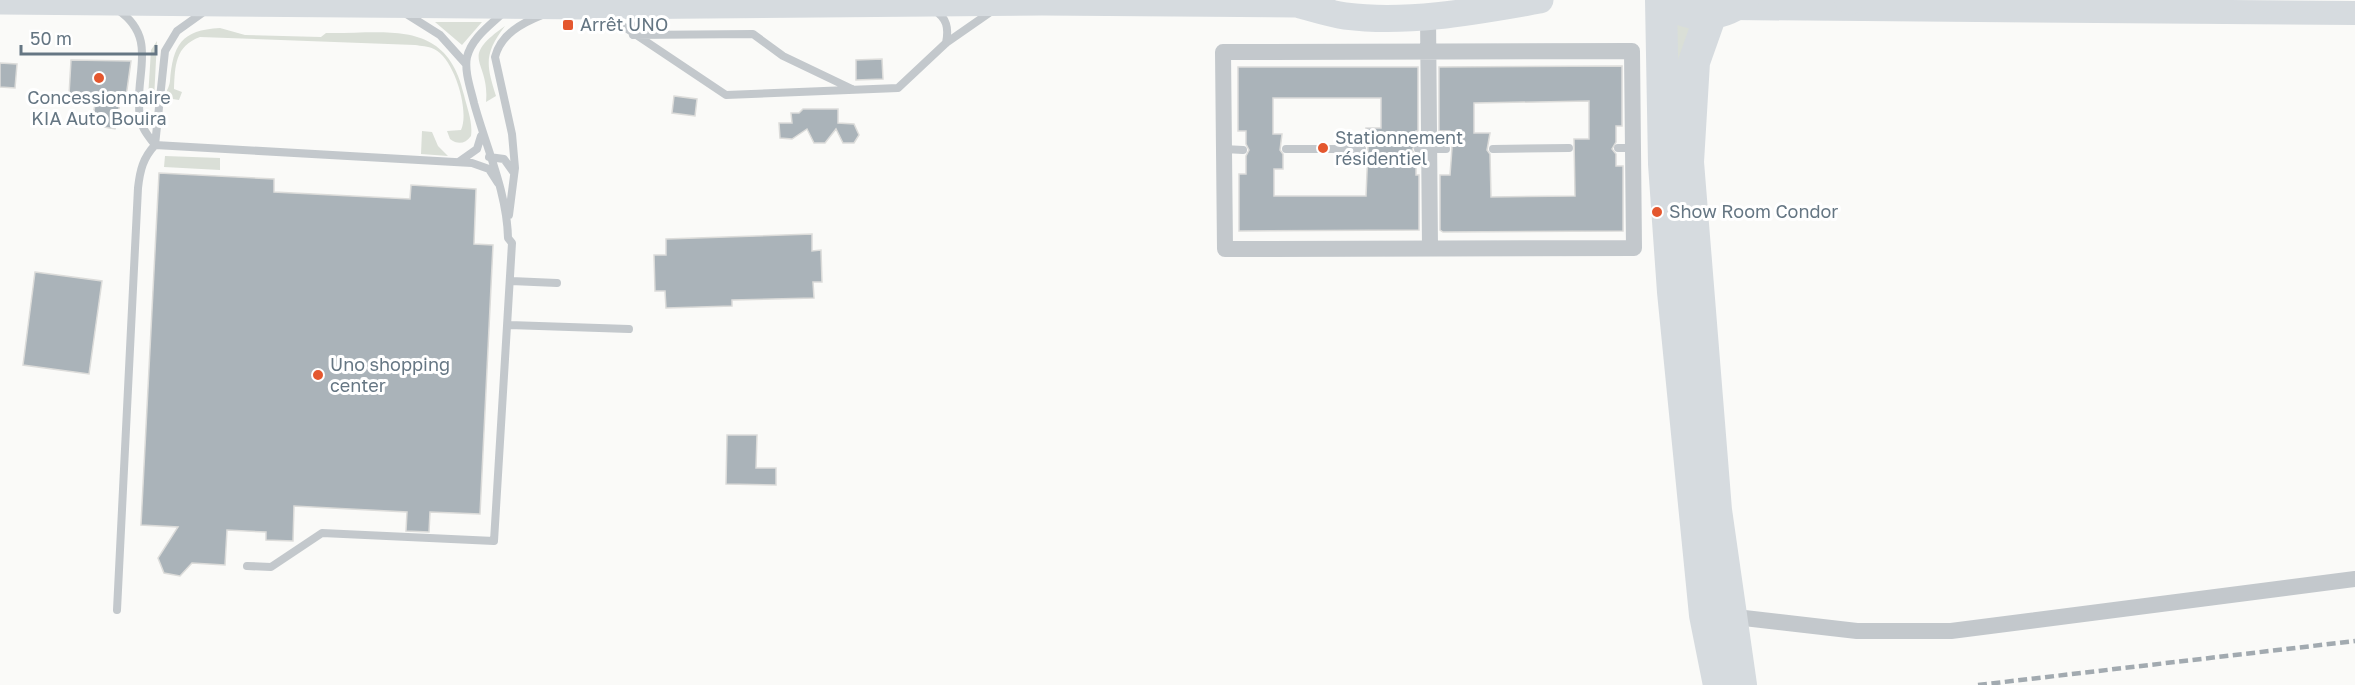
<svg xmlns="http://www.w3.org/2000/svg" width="2355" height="685" font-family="'Golos Text',sans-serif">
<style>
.green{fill:#dadfd7}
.building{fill:#aab3b9;stroke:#dcdcda;stroke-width:1.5;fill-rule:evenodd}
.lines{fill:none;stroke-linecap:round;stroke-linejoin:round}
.lane{stroke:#c3c8cc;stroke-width:8}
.street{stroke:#c3c8cc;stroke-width:16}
.secondary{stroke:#d6dbdf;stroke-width:24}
.primary{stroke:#d6dbdf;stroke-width:27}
.highway{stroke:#d6dbdf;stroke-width:32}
.rail{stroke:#a2aab0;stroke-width:4.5;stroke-dasharray:9 4.5;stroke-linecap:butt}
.poi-dot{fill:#e4572e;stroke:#fff;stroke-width:2}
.labels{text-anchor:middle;stroke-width:6;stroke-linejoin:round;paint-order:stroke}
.poi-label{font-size:18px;fill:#657683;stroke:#fff;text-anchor:start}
</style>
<rect width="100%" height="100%" fill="#fafaf8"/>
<path class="green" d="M 435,22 L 482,22 L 462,45 Z
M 1672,23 L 1697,26 L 1678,95 Z
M 505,26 C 484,54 486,64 496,96 L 486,102 C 490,59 457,60 505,26 Z
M 220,28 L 245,35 L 321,37 L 326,33 C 388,34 447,18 464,95 C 467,108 473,122 471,136 C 465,144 458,145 450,139 L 447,131 L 461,130 C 470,111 454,58 434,49 C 428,46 421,46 415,45 L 200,37 C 175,46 175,66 174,89 L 182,92 L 179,100 L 166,98 C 165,91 169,89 170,81 C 173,45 181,30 220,28 Z
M 157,41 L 154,99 L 148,98 L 151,50 Z
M 422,131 L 432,132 L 438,146 L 448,156 L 421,154 Z
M 165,156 L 220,158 L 220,170 L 164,167 Z"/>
<path class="building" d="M 882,59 L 883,79 L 856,80 L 856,60 Z
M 71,60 L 131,61 L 125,104 L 120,103 L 115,129 L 91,125 L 96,100 L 69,95 Z
M 0,63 L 17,64 L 15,88 L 0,87 Z
M 1622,66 L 1622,126 L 1616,126 L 1616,142 L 1612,149 L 1616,154 L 1616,166 L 1623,166 L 1623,231 L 1443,232 L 1440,230 L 1440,175 L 1450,175 L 1452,148 L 1450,131 L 1439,131 L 1439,67 ZM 1589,101 L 1589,139 L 1574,139 L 1575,196 L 1491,197 L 1490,154 L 1487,150 L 1490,133 L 1474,133 L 1474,103 Z
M 1238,67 L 1418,67 L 1418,131 L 1416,131 L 1416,143 L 1412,150 L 1416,155 L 1416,175 L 1419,175 L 1419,230 L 1239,231 L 1239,174 L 1246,174 L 1246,156 L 1249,150 L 1246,144 L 1246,131 L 1238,131 ZM 1273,98 L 1381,98 L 1381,128 L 1366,128 L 1368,148 L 1366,196 L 1274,196 L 1274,169 L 1283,169 L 1283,154 L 1280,150 L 1282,134 L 1273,134 Z
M 674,96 L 697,99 L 695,116 L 672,113 Z
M 803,109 L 838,109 L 838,123 L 854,124 L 859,135 L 854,143 L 843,143 L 836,129 L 825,143 L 814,143 L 807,129 L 792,139 L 780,138 L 779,123 L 792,123 L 791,113 L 799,113 Z
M 159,173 L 274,179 L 274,192 L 410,199 L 411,185 L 476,189 L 474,244 L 493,245 L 480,514 L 430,512 L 429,532 L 406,531 L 407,512 L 294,506 L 293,541 L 266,540 L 266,532 L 227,530 L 225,565 L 192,563 L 180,576 L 164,573 L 158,558 L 178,527 L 141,525 Z
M 812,234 L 812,251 L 821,250 L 822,282 L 813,282 L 814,298 L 732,300 L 732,306 L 666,308 L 665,291 L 655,291 L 654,255 L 666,255 L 666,239 Z
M 35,272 L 102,281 L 89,374 L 23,365 Z
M 727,435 L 757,435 L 756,468 L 776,468 L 776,485 L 726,484 Z"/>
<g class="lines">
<path class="lane" d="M 118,10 C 160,39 133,76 140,117 C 141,128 149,137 155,145
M 934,10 C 947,18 949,28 946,43
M 649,12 L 638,24 L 633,35 L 753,34 L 783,56 L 852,89
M 405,13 L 440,35 L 466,64
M 605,14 L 726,95 L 898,88 L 946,43 L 992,11
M 155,145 L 165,51 L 177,31 L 205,11
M 1618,148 L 1633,148
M 1224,149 L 1243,150
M 1286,149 L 1362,149
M 1418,149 L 1446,149
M 1493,149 L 1569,148
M 489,157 L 504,159 L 514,173
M 460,161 L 477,149 L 481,136
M 509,215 L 515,168 L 512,134 L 495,57 C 501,34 522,23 542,15
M 511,281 L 557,283
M 509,325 L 629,329
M 247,566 L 271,567 L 322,533 L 494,541 L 512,243 L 508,238 C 507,192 486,147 474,103 C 471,90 464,71 467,57 C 472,37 491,25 505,11
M 117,610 L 138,188 C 140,170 143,158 155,145 L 472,163 L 489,169 L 498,183"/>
<path class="street" d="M 1428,16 L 1430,248
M 1632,51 L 1634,248 L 1225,249 L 1223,52 Z
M 1727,616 L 1857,631 L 1951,631 L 2355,579"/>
<path class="secondary" d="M 1732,8 L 2355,13"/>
<path class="primary" d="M 1848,0 L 1850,1
M 0,1 L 592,6 L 1042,2 L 1296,4 L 1322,0
M 1300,5 C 1315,9 1330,14 1345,16 C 1410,24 1477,11 1540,0"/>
<path class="highway" d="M 1661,0 L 1664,164 L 1673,292 L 1705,615 L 1719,685
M 1667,0 C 1690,20 1719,17 1743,0
M 1711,14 L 1694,62 L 1688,162 L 1716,510 L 1741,685"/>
<path class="rail" d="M 1978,685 L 2355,641"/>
</g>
<g class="poi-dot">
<rect x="562" y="19" width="12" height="12" rx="3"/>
<circle cx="99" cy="78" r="6"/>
<circle cx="1323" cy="148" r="6"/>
<circle cx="1657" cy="212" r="6"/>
<circle cx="318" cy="375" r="6"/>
</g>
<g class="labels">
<g class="poi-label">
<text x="580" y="31">Arrêt UNO</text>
<text x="99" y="104" text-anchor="middle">Concessionnaire<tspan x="99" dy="21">KIA Auto Bouira</tspan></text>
<text x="1335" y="144">Stationnement<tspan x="1335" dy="21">résidentiel</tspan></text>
<text x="1669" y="218">Show Room Condor</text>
<text x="330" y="371">Uno shopping<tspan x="330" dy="21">center</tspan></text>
</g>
</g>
<path d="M21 45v9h135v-9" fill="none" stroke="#657683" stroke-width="3"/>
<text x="30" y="45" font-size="18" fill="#657683" stroke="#ffffff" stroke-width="4.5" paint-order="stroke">50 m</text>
</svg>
